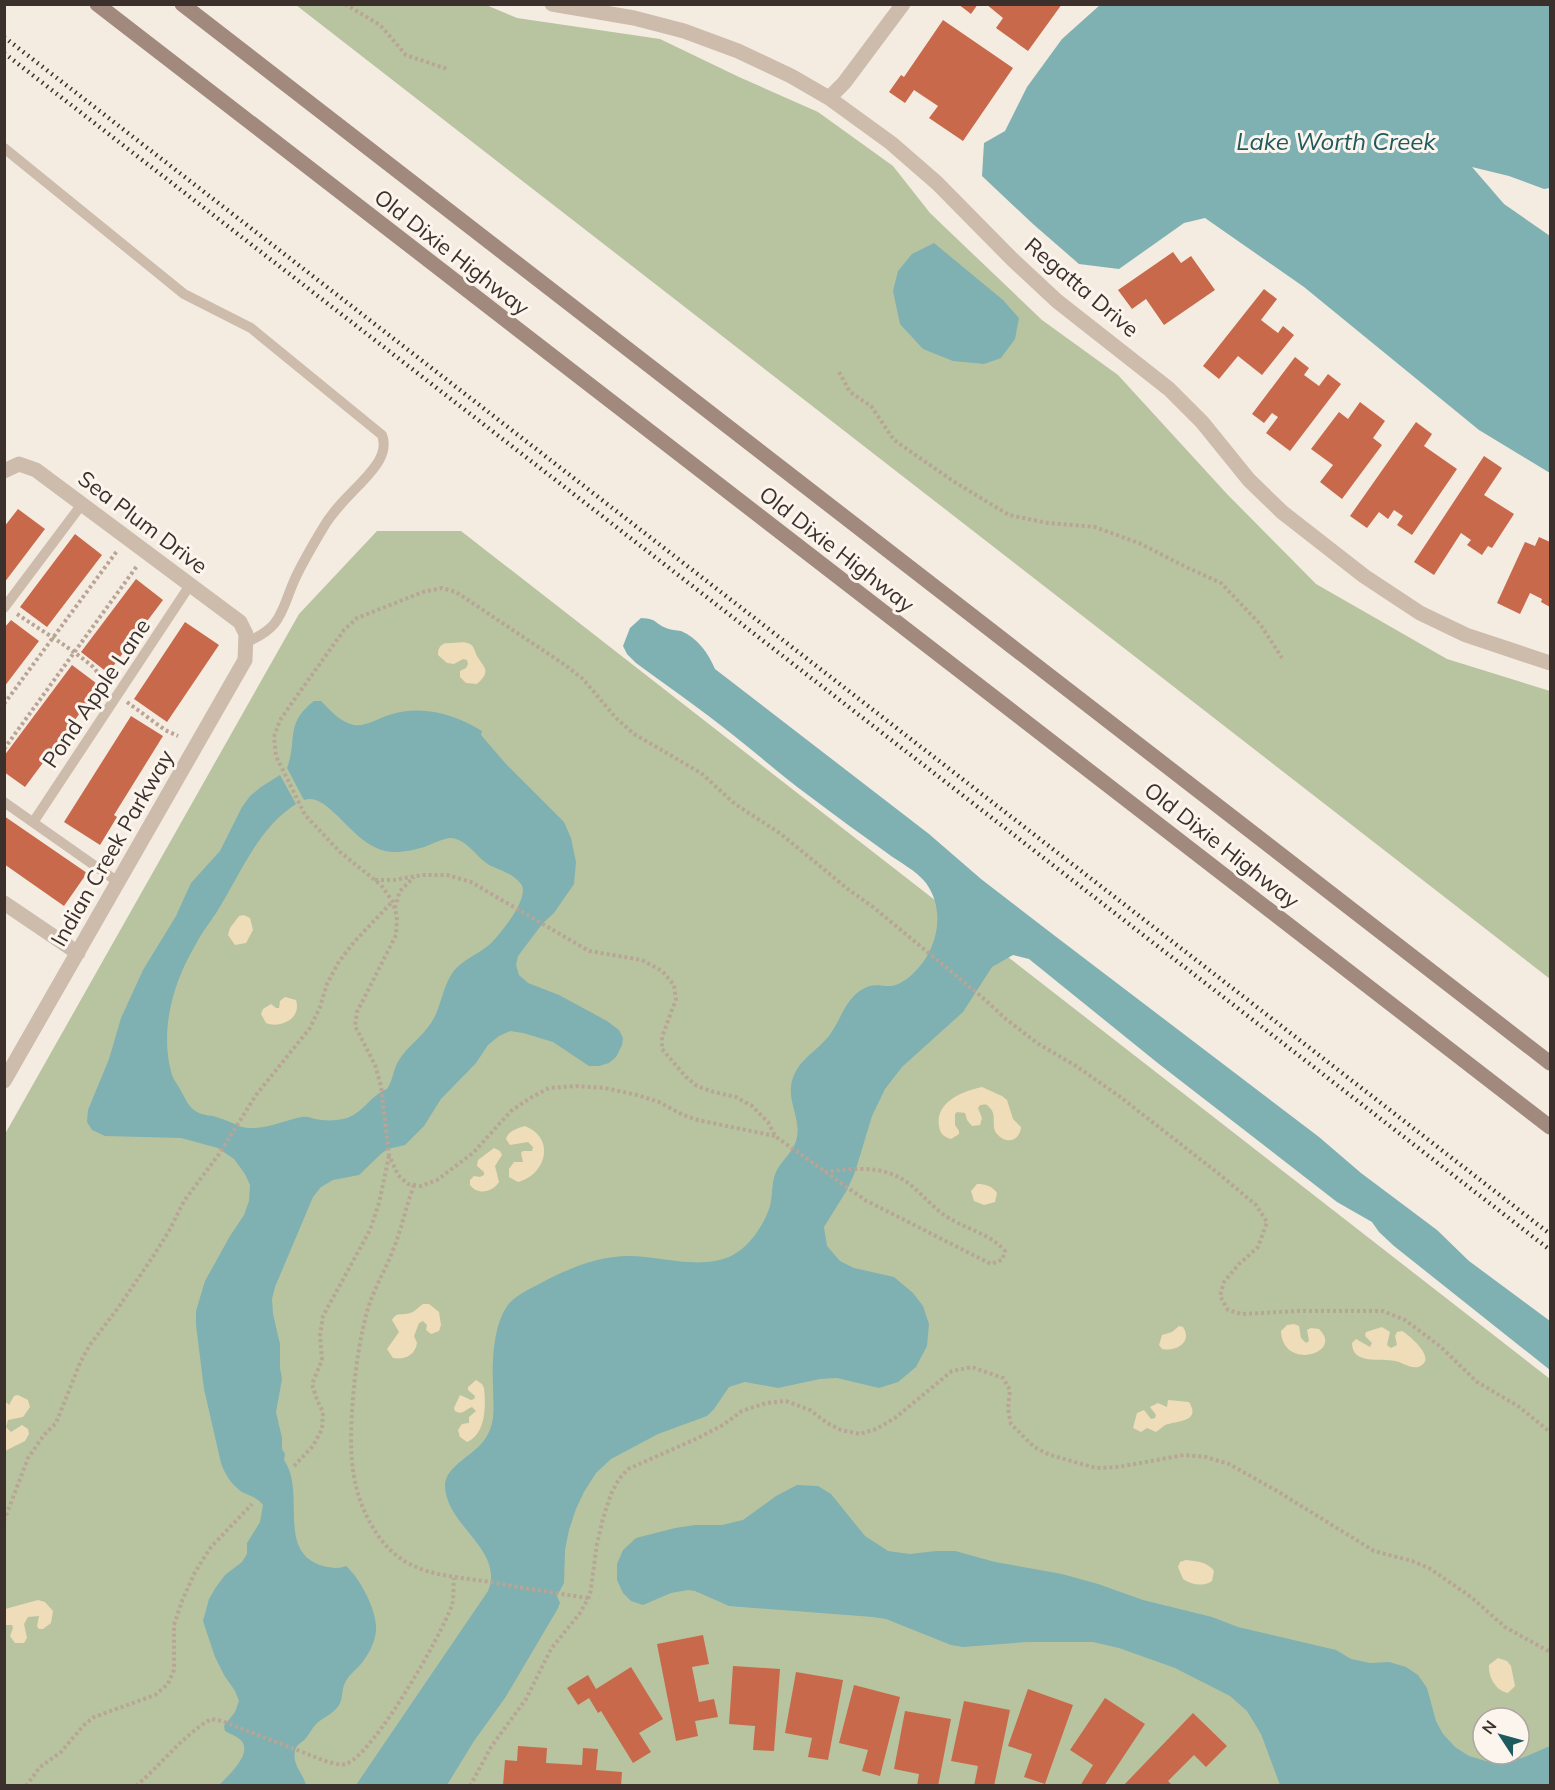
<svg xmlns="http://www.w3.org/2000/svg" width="1555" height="1790" font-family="Mulish,sans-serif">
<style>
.green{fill:#b8c4a0;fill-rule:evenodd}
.sand{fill:#efdcb8}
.water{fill:#7fb0b2}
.building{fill:#c8694b}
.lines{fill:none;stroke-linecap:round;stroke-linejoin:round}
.path{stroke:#b9a596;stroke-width:4;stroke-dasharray:3 3;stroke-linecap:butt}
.service{stroke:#cdbbac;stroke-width:10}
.minor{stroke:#cdbbac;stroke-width:15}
.secondary{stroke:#a18a7d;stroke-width:15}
.rail{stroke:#3b302b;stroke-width:4.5;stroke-dasharray:1.5 4.5;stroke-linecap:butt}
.labels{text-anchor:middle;stroke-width:6;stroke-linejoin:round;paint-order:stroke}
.street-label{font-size:22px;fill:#3b302b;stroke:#fbf5ee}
.water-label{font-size:24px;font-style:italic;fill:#1f5a5e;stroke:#fbf5ee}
</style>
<rect width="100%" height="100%" fill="#f4ebe1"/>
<path class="green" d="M 296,5 L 486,5 L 517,18 L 660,39 L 739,77 L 818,112 L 893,166 L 930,213 L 1042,320 L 1118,375 L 1227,494 L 1316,584 L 1447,659 L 1550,691 L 1550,979 Z
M 377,531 L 461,531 L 1550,1379 L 1550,1785 L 5,1785 L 5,1134 L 299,614 ZM 1483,1718 L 1519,1718 L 1519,1754 L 1483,1754 Z"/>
<path class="sand" d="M 446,643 C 453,644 464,640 470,644 C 474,646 475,652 477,656 C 485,669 491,671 477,684 L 466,683 L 460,677 L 460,671 L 466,668 L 468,664 L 467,660 L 463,659 L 454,664 L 447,663 L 438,655 C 438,648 440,645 446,643 Z
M 244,915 L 250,918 L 253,930 L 246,943 L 235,945 L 228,935 L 230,928 L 239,916 Z
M 285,997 L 296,1000 C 302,1018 281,1029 266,1023 L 261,1014 L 263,1009 L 271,1004 L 276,1008 L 279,1008 L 280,1001 Z
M 982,1087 L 1002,1096 L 1007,1100 L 1013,1119 L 1021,1127 C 1020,1141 1006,1145 997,1134 C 990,1127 998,1114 989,1107 C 986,1103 984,1105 980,1105 L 978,1108 L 982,1118 L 980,1125 L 972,1126 L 967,1120 L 965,1113 L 957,1112 L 955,1114 L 955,1125 L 959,1131 L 959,1134 L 951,1139 C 944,1137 940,1134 939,1126 C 935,1102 963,1091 982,1087 Z
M 525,1126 C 556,1138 546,1175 518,1182 L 509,1177 L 509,1169 L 514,1162 L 523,1162 L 521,1153 L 523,1151 L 532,1151 L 533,1147 L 528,1142 L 510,1145 L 506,1139 C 508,1131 518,1128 525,1126 Z
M 494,1148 L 500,1151 L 502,1155 L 495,1166 L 499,1182 C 492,1193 477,1195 470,1185 L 470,1180 L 474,1176 L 480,1177 L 484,1175 L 484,1172 L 477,1166 L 478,1160 Z
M 977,1184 C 986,1184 992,1186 997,1193 L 995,1202 L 984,1205 L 974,1201 L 971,1191 Z
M 423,1304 L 429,1304 L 439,1312 L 441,1325 L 439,1331 L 431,1334 L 426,1330 L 427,1325 L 423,1321 L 419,1323 L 414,1336 L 417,1343 C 415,1356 404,1360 393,1358 L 387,1349 L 399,1332 L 392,1320 C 397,1311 402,1316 410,1313 C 415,1312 418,1307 423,1304 Z
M 1294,1324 L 1299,1326 L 1301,1338 L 1306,1343 L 1309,1341 L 1307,1330 L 1311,1328 L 1319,1329 C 1345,1354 1282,1371 1281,1331 L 1287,1325 Z
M 1179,1326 L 1183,1327 C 1193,1342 1176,1352 1162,1349 L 1159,1345 L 1162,1335 L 1172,1332 Z
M 1382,1327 L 1390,1332 L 1387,1345 L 1391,1348 L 1397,1345 L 1395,1336 L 1397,1332 L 1402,1331 C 1410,1336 1439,1360 1418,1367 C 1410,1369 1402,1362 1395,1361 C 1380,1358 1352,1365 1352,1343 L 1356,1339 L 1370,1347 L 1372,1343 L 1365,1336 L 1366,1332 Z
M 476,1380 L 482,1384 L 484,1388 C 486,1405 486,1434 467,1442 L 460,1437 L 458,1430 L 462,1424 L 469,1423 L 469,1417 L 476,1411 L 472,1407 C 465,1409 463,1416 455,1411 L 454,1408 L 460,1395 L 471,1400 L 474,1399 L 475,1396 L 468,1390 L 468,1387 Z
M 18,1395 L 28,1400 L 30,1407 L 23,1417 L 8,1420 L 6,1427 L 11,1432 L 22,1425 L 28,1429 L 29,1434 L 25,1441 L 5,1451 L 5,1401 L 9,1405 L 14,1396 Z
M 1168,1400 L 1189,1402 C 1201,1421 1179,1421 1168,1424 C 1163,1425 1160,1430 1156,1432 L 1147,1428 L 1141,1432 L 1133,1428 L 1137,1413 L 1144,1410 L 1151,1419 L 1155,1418 L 1156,1415 L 1150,1407 L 1158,1403 L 1167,1407 Z
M 1186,1560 C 1196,1561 1208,1562 1214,1571 L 1212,1581 C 1203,1587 1191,1585 1183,1579 L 1178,1567 L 1180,1562 Z
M 38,1600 L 45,1602 L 53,1611 L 51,1623 L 43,1629 L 39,1629 L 37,1626 L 39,1616 L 28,1617 L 24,1624 L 27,1638 L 24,1643 L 15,1643 L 10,1636 L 13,1628 L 12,1625 L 5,1625 L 5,1609 Z
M 1498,1658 L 1507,1661 L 1511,1666 L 1515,1686 L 1508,1693 C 1496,1691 1488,1677 1489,1665 Z"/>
<path class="water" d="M 1100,5 L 1550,5 L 1550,188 L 1544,189 L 1509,176 L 1472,167 L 1504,204 L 1550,236 L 1550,473 L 1479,430 L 1304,287 L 1205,218 L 1184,223 L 1119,269 L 1079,264 L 1033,224 L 982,176 L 984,143 L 1005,131 L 1027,87 L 1062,39 Z
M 934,243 L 1003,300 L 1019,318 L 1015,339 L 1001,358 L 984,364 L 953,361 L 923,349 L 900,324 L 893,291 L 898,271 L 912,254 Z
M 641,618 C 658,619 654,623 666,628 C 671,630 676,630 681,631 C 698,638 708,653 715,669 L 929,834 L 981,879 L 1055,936 L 1319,1137 L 1361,1173 L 1437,1230 L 1469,1261 L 1550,1321 L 1550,1370 L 1394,1246 L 1379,1232 L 1372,1222 L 1337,1202 L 1159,1064 L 1029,959 L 1013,955 L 992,967 L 963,1012 L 902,1067 L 885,1089 L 872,1116 L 855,1172 L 847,1190 L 824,1227 L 827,1246 L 840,1261 L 854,1268 L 894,1277 L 913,1293 L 923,1306 L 929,1324 L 927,1346 L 916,1367 L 898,1382 L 879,1388 L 837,1378 L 820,1379 L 778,1388 L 745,1382 L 729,1387 L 714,1409 L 707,1416 L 658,1434 L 611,1459 L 596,1473 L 584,1492 L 576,1509 L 569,1530 L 565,1550 L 564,1583 L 557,1596 L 560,1603 L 557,1610 L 505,1698 L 474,1741 L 447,1785 L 356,1785 L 488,1591 C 505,1550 446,1526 445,1486 C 445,1464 478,1455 488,1434 C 496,1419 493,1403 493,1386 C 492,1362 493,1325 508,1305 C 515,1295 532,1288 543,1282 C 569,1268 599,1256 629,1256 C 661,1256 702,1271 733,1255 C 750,1246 764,1225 770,1206 C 773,1195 771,1183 776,1172 C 782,1159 795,1151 797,1137 C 801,1116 784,1098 794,1075 C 802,1057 820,1049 831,1033 C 841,1019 846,998 863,989 C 872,983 880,986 890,986 C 905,985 920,968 927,956 C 940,934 942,905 926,883 C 917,871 899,862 887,853 C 861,834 834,815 808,795 C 787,780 768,763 748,747 C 713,718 673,690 636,663 L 627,654 L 623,646 L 630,628 Z
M 314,701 L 321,701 C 330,710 340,722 354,725 C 365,727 379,718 389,715 C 421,704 455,714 482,731 L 481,735 L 506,764 L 564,822 L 571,838 L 576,862 L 574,884 L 554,913 L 543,923 L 518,956 L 516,965 L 519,975 L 528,983 L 559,995 L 607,1021 L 619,1030 L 623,1038 L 622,1045 L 616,1057 L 609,1063 L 599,1066 L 589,1066 L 553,1042 L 523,1033 L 510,1031 L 499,1036 L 488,1045 L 476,1063 L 441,1099 L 424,1126 L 405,1145 L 388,1149 L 382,1153 L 359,1175 L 333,1180 L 321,1187 L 313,1197 L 275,1287 L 272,1299 L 273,1314 L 280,1344 L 280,1368 L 282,1379 L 276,1412 L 282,1438 L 282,1449 L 285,1454 L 284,1460 C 307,1493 275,1552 323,1566 C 331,1568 339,1569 346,1566 C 360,1578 378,1612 376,1631 C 375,1641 370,1652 364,1660 C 359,1668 350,1673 346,1681 C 340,1691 345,1701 335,1710 C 330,1715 323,1718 317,1723 C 312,1728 310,1733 306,1738 C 302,1743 296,1744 295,1751 C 292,1765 303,1773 306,1785 L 219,1785 C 228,1776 257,1750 238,1738 C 234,1735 230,1734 225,1731 L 224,1726 L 235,1712 L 239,1701 L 235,1691 L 224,1675 L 215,1657 L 203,1621 L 209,1599 L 216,1587 L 225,1575 L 242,1562 L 247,1554 L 247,1543 L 260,1522 L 263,1505 C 257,1497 250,1496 242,1492 C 232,1485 225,1475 221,1463 L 204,1389 L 196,1325 L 196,1311 L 205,1281 L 230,1236 L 244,1215 L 249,1201 L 250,1185 L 245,1174 L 234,1159 L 218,1148 L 181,1138 L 105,1136 L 92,1130 L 87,1122 L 88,1110 L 109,1059 L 121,1018 L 143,970 L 176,916 L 191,883 L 220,851 L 242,807 L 250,796 L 261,787 L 280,775 L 296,804 C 258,828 241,873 218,910 C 211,921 202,932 196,944 C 173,982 159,1031 172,1075 C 174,1081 178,1085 181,1091 C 186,1099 188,1107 197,1112 C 204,1116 212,1115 219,1118 C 231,1121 240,1129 253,1128 C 270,1128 285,1120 302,1117 C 307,1116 311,1118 315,1119 C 325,1121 337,1121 347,1118 C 364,1112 371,1095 387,1089 C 393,1081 393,1069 399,1060 C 409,1044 428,1033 436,1014 C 442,1000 444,985 453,972 C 462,960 477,955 489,945 C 499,936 531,897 521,884 C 514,874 502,871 491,866 C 477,859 467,838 450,838 C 441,839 433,844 424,847 C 415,850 403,852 393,852 C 354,851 330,790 304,800 L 287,768 C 298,740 284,724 314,701 Z
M 797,1485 L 818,1486 L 831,1494 L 865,1536 L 888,1551 L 910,1554 L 936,1551 L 955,1551 L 995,1562 L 1062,1574 L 1098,1584 L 1143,1600 L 1212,1617 L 1238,1627 L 1336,1650 L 1351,1659 L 1370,1663 L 1389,1662 L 1406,1667 L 1418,1675 L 1427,1688 L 1436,1721 L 1443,1734 L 1455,1747 L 1469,1756 L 1486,1761 L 1506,1761 L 1522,1758 L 1550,1746 L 1550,1785 L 1280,1785 L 1261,1734 L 1247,1711 L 1230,1696 L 1175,1668 L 1119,1648 L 1093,1642 L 1027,1642 L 963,1647 L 951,1645 L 886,1619 L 873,1617 L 729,1606 L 695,1591 L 688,1590 L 671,1593 L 643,1605 L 631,1601 L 623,1593 L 617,1580 L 617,1564 L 623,1550 L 636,1538 L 675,1528 L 695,1525 L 722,1525 L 743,1520 L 776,1496 Z"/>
<path class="building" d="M 958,4 L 978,4 L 971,14 Z
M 986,4 L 1062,4 L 1028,51 L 996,28 L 1003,18 Z
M 943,20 L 1013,68 L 963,141 L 929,118 L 938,106 L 914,90 L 905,103 L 889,92 L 901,75 L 904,77 Z
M 1173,252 L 1181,263 L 1191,256 L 1215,290 L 1164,325 L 1146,299 L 1132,309 L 1118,290 Z
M 1264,289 L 1277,299 L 1261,320 L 1278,333 L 1283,326 L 1294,335 L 1262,375 L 1238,356 L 1219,379 L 1203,366 Z
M 1295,357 L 1309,368 L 1304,375 L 1319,386 L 1328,374 L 1341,384 L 1290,451 L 1266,433 L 1278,417 L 1272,413 L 1264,423 L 1252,414 Z
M 1360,402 L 1385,421 L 1373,438 L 1382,445 L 1342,499 L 1320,482 L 1333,465 L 1311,449 L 1339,412 L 1348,419 Z
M 1416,422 L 1432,434 L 1424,446 L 1457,469 L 1412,535 L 1397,525 L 1403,516 L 1394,510 L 1388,519 L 1379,512 L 1367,528 L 1350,516 Z
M 1484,456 L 1502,468 L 1484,495 L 1514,514 L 1492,548 L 1488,546 L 1482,555 L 1467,545 L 1471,540 L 1461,533 L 1434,575 L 1414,562 Z
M 18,509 L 45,529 L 4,583 L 4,527 Z
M 75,534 L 102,555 L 47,627 L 20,607 Z
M 1539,537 L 1550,542 L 1550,607 L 1541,602 L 1542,599 L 1530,593 L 1520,614 L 1497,603 L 1525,542 L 1535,546 Z
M 136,579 L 163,600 L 108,673 L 81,652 Z
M 11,620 L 39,641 L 4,687 L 4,628 Z
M 185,622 L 219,645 L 167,722 L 134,699 Z
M 72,665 L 100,686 L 25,787 L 4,772 L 4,756 Z
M 131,716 L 163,736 L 114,815 L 117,817 L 100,845 L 64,822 Z
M 4,816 L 87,873 L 64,906 L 4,864 Z
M 703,1635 L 709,1664 L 692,1667 L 699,1702 L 714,1699 L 718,1717 L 695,1721 L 698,1736 L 676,1741 L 657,1644 Z
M 733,1666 L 780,1669 L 774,1751 L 753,1750 L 755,1726 L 729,1724 Z
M 631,1667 L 663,1719 L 639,1733 L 651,1752 L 633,1763 L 601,1711 L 598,1713 L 589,1698 L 578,1705 L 567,1688 L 588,1675 L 596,1689 Z
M 796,1672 L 843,1680 L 828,1760 L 808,1757 L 812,1738 L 785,1733 Z
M 854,1685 L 900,1697 L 880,1776 L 862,1771 L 868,1750 L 839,1743 Z
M 1028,1689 L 1073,1705 L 1045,1784 L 1024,1777 L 1032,1754 L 1008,1746 Z
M 1105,1698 L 1145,1724 L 1104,1786 L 1080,1786 L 1093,1765 L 1070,1750 Z
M 964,1701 L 1010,1710 L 994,1786 L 974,1786 L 978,1766 L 951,1761 Z
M 905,1711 L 951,1719 L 938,1786 L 917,1786 L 919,1774 L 894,1769 Z
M 1193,1713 L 1227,1746 L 1206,1767 L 1194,1755 L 1168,1781 L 1173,1786 L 1123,1786 Z
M 518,1746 L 547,1748 L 546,1763 L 582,1765 L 583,1748 L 598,1749 L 596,1770 L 622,1772 L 621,1786 L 503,1786 L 505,1760 L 517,1761 Z"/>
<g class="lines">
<path class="path" d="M 345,4 L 380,25 L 406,55 L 447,69
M 839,372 L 850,392 L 871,406 L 894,440 L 953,481 L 1009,515 L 1048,523 L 1095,527 L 1139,543 L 1188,568 L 1221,583 L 1260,624 L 1282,658
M 17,614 C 42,631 68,646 92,666 C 98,672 101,679 108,684
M 127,702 L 165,730 L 178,736
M 4,704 L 117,551
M 4,749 L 137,566
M 375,880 L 394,880 L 422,875 L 447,875 L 471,882 L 589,951 L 642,960 L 662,971 L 674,985 L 676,999 L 662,1037 L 662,1049 L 686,1077 L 697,1086 L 714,1092 L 736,1097 L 752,1106 L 768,1122 L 775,1136 L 865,1200 L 991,1264 L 1002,1260 L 1005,1251 C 989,1233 968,1230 949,1218 C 935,1210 925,1197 913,1187 C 887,1164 857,1168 824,1172
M 395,908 L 400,891 L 414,877
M 775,1136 L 698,1120 L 683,1115 L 659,1102 L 637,1095 L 605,1088 L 576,1086 L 549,1088 L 530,1098 L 511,1111 L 473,1153 L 437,1180 L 421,1186 L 408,1184 L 398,1175 L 389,1155 L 381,1086 L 375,1065 L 355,1026 L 357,1012 L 396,935 L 397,917 L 393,902 L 381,885 L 340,852 L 305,815 L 276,756 L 274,737 L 280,720 L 294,700 L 344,630 L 357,618 L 423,592 L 442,588 L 456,592 L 565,665 L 583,679 L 616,718 L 634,734 L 701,773 L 735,804 L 781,834 L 849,890 L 873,907 L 982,997 L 1006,1019 L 1037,1043 L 1076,1066 L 1119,1096 L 1219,1174 L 1256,1205 L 1267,1222 L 1258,1247 L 1239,1264 L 1224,1282 L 1220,1296 L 1228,1310 L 1242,1314 L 1298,1311 L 1383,1311 L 1405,1320 L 1441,1347 L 1477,1382 L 1518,1406 L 1550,1432
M 414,1185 C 406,1206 402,1228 393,1250 C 385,1271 373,1290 367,1312 C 356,1350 347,1431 353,1470 C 357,1503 376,1545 406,1562 C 431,1576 457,1577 484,1581 C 519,1587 553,1593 588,1598
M 294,1466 L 313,1446 L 322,1429 L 323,1412 L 317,1400 L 312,1384 L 322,1360 L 320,1336 L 323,1316 L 370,1230 L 379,1203 L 389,1156
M 4,1521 L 28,1458 L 44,1435 L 56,1423 L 80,1363 L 89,1346 L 118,1308 L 154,1255 L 169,1231 L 184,1201 L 219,1154 L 256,1095 L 310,1028 L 320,1007 L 327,984 L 338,963 L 354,942 L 392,902
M 26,1786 L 40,1767 L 61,1752 L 84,1725 L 94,1717 L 155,1695 L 168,1684 L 174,1670 L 174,1625 L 182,1601 L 195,1572 L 211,1547 L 252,1504
M 136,1786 C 162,1764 182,1736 211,1719 L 222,1721 L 328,1762 C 334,1763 341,1766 346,1764 C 374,1754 441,1636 452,1605 C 454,1597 453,1586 454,1578
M 470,1786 L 491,1747 L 526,1699 L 551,1649 L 580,1613 L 590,1595 L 597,1544 L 603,1518 L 611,1494 L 619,1479 L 628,1469 L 698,1438 L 723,1425 L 742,1411 L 766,1403 L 786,1401 L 810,1410 L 827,1423 L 841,1430 L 860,1434 L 876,1429 L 895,1418 L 952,1371 L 972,1367 L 1003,1378 L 1010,1390 L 1008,1409 L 1011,1424 L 1034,1447 L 1050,1455 L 1096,1468 L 1118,1467 L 1184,1455 L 1206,1457 L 1229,1464 L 1277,1491 L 1374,1551 L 1412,1561 L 1429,1568 L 1471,1597 L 1505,1627 L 1550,1652"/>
<path class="service" d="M 4,148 L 184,294 L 251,328 L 382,435 C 389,454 373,470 361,483 C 348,496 332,512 323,528 C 313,545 302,563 294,581 C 280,614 282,627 245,643
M 4,608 L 82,504
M 4,802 L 118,882
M 34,821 L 190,585"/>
<path class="minor" d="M 552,4 L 634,18 L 684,31 L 738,51 L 791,76 L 829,98 L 891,143 L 937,183 L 1013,260 L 1057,301 L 1169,389 L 1202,422 L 1249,480 L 1282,512 L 1364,576 L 1420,613 L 1466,635 L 1550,663
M 829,98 L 844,83 L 903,4
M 4,471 L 19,464 L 36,470 L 240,622 L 246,634 L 245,660 L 4,1081
M 4,903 L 78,953"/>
<path class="secondary" d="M 97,4 L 1550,1127
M 182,4 L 1550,1063"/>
<path class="rail" d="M 4,37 L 1550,1234
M 4,53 L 1550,1250"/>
</g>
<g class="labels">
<g class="street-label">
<text transform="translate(452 252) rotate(38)" y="8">Old Dixie Highway</text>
<text transform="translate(1082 287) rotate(40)" y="8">Regatta Drive</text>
<text transform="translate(143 522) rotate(37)" y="8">Sea Plum Drive</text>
<text transform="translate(837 549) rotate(38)" y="8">Old Dixie Highway</text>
<text transform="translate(96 693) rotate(-56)" y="8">Pond Apple Lane</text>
<text transform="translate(1222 845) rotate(38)" y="8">Old Dixie Highway</text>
<text transform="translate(112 848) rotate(-60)" y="8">Indian Creek Parkway</text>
</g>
<g class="water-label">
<text x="1336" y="150">Lake Worth Creek</text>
</g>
</g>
<rect width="1555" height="1790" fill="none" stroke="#3b302b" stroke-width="12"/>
<g transform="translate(1501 1736) rotate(306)"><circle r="28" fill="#fbf5ee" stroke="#aea6a0" stroke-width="1.5"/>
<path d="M0-4.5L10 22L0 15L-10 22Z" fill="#1f5a5e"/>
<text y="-9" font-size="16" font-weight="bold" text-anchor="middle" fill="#3b302b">N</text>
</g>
</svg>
